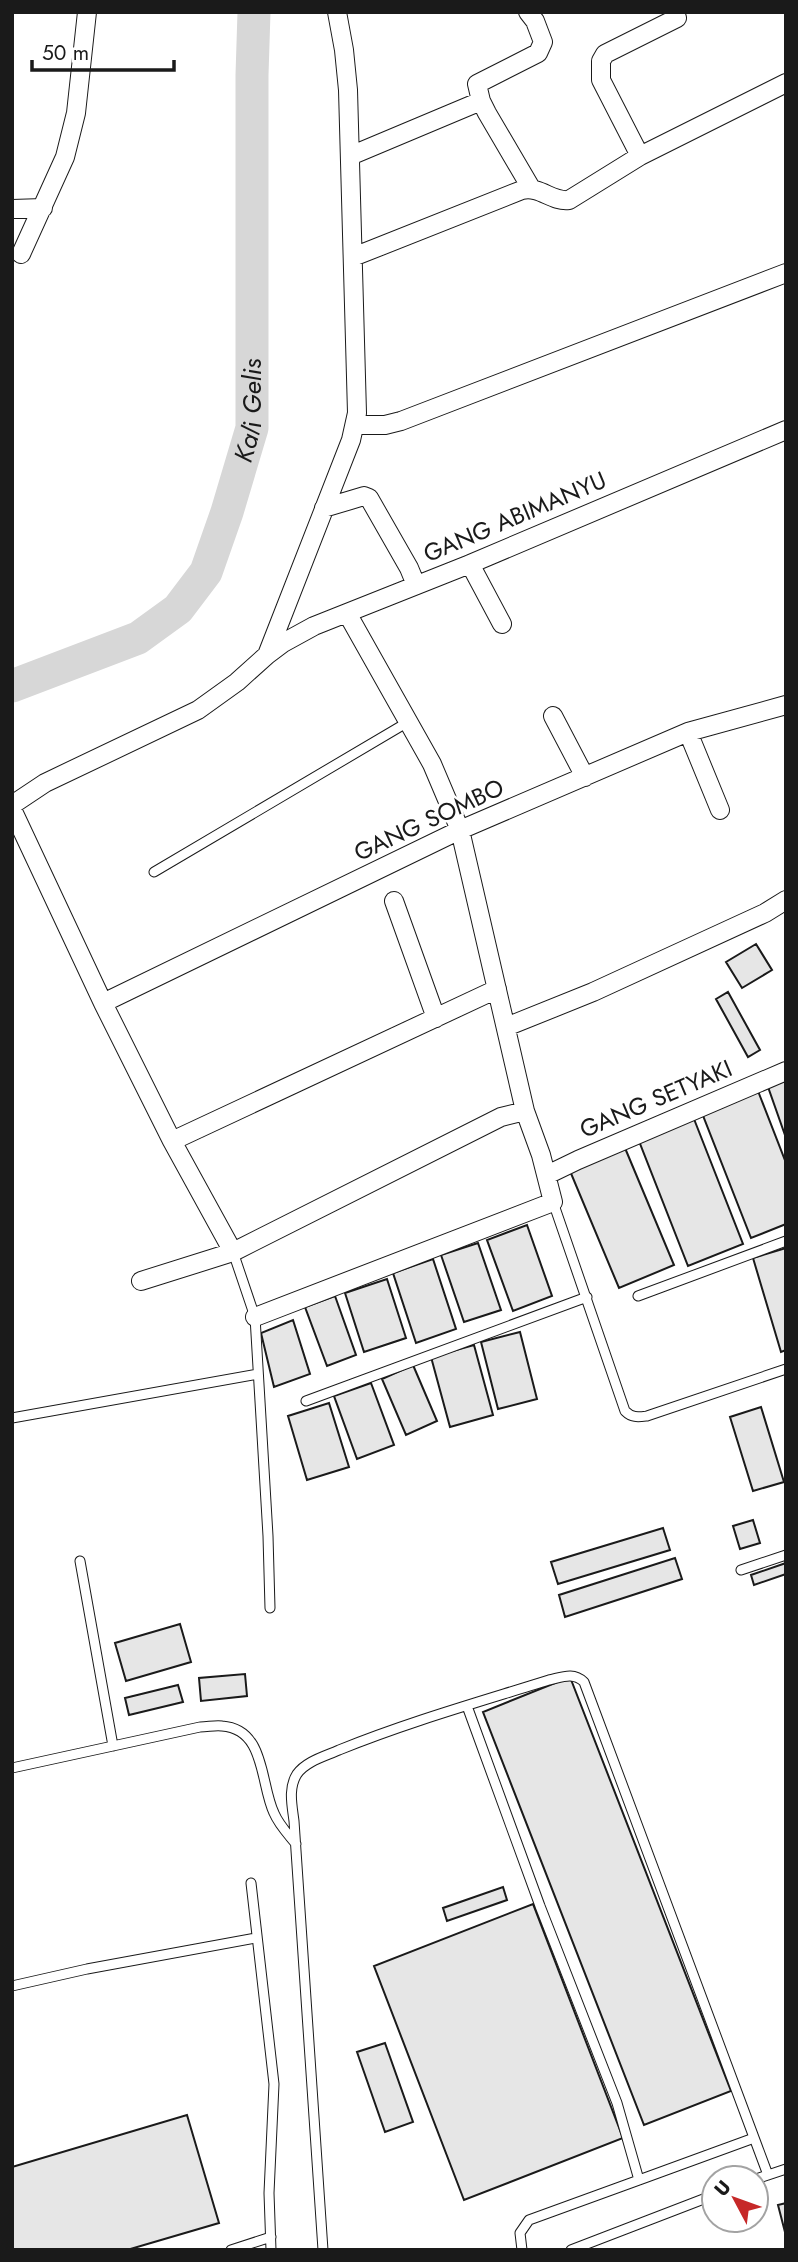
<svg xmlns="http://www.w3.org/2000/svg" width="798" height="2262" font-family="Jost,sans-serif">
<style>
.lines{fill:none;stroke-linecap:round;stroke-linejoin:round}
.river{stroke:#d7d7d7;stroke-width:33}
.building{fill:#e6e6e6;stroke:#1a1a1a;stroke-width:2}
.service-casing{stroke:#1a1a1a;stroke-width:11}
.minor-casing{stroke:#1a1a1a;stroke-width:20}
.service{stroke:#fff;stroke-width:9}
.minor{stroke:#fff;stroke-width:18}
.labels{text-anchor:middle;stroke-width:5;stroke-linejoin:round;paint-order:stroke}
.street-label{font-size:24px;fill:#1a1a1a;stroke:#fff}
.water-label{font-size:26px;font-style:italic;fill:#1a1a1a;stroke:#fff}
</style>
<rect width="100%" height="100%" fill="#fff"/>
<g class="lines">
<path class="river" id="s1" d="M 12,686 L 138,638 L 178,609 L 206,572 L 227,512 L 252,428 L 252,75 L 254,12"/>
</g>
<path class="building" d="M 756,944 L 772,970 L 742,988 L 726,962 Z
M 728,992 L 760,1050 L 748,1057 L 716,999 Z
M 786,1077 L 786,1138 L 767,1084 Z
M 758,1091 L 786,1163 L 786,1224 L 751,1238 L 702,1113 Z
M 694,1119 L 743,1244 L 688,1266 L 639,1141 Z
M 625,1148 L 674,1265 L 619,1288 L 570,1171 Z
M 527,1225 L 552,1296 L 513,1311 L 487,1240 Z
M 478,1243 L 501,1310 L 464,1322 L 441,1255 Z
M 786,1248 L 786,1350 L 781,1352 L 753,1258 Z
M 433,1259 L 456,1329 L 416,1343 L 393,1273 Z
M 387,1279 L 406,1338 L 364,1352 L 345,1293 Z
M 335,1296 L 356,1355 L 327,1366 L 305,1307 Z
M 293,1320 L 310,1374 L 274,1387 L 261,1333 Z
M 520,1332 L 537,1399 L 498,1409 L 481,1342 Z
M 474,1345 L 493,1415 L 450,1427 L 431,1357 Z
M 413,1365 L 437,1421 L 406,1435 L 382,1379 Z
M 371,1383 L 394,1445 L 357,1459 L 334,1396 Z
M 329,1403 L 349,1467 L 307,1480 L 288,1416 Z
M 761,1407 L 784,1482 L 753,1491 L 730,1417 Z
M 753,1520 L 760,1543 L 740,1549 L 733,1526 Z
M 663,1528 L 670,1550 L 558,1584 L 551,1562 Z
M 675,1558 L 682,1579 L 565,1617 L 559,1595 Z
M 786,1563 L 786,1574 L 754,1585 L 751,1575 Z
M 180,1624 L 191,1662 L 126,1681 L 115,1643 Z
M 245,1674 L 247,1696 L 201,1701 L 199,1678 Z
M 570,1677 L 731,2091 L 644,2125 L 483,1712 Z
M 178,1685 L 183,1702 L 129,1715 L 125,1698 Z
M 503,1887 L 507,1900 L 447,1921 L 443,1908 Z
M 533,1904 L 623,2138 L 464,2200 L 374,1966 Z
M 385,2043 L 413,2122 L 385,2132 L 357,2052 Z
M 187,2115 L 219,2223 L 127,2250 L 12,2250 L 12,2167 Z
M 786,2203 L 786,2236 L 778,2205 Z"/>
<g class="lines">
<g class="service-casing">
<path id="service" d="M 154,872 L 408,722
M 553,1202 L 625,1411 C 632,1418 638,1417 647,1416 L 786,1369
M 233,1252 L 255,1317 L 268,1536 L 270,1608
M 638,1296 L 786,1241
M 306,1401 L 587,1297
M 12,1418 L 258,1374
M 80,1561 L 113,1746
M 741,1570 L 786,1555
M 467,1706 L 540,1906 L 617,2103 L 639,2180 L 529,2220 L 520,2233 L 522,2250
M 12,1768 L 200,1727 C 208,1727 215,1725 222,1726 C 266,1729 260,1784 274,1813 C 279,1825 288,1834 296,1844
M 251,1883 L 274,2084 L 269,2193 L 271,2250
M 12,1986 L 87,1969 L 256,1938
M 756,2179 L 786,2169
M 639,2180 L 754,2138
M 231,2250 L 271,2237
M 323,2250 L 294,1821 C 292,1805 288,1788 297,1774 C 306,1761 326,1756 339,1750 C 408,1722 479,1702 549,1680 C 563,1677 573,1672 584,1682 L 768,2175
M 571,2250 L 714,2195"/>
</g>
<g class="minor-casing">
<path id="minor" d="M 481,101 L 477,84 L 538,53 L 543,42 L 535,21 L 528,12
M 350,156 L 481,101 L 487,113 L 531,188
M 640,156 L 601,80 L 601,61 L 605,54 L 677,18 L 675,12
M 12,209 L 43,208
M 21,254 L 65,157 L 76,113 L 87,12
M 353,257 L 522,190 C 541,186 551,202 569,200 L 640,156 L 786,83
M 355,425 L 385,425 L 401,421 L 786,273
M 324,508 L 364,496 L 369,498 L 409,568 L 416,585
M 470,564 L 502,624
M 347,613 L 432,764 L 460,830 L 525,1111
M 267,655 L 283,643 L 314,626 L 470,564 L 786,430
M 553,716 L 585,777
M 688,732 L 720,810
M 12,805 L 45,783 L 198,710 L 237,682 L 267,655 L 351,440 L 357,413 L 348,90 L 344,50 L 337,12
M 12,809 L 103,1003 L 172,1141 L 233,1252 L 501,1117 L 525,1111 L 541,1155 L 553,1202 L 255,1317
M 394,901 L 436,1018
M 103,1003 L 460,830 L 688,732 L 786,705
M 506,1027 L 593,992 L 765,913 L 786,900
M 172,1141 L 497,989
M 547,1175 L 578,1160 L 786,1071
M 141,1281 L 233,1252"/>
</g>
<use href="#service" class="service"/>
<use href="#minor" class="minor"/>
</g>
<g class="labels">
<g class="street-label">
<text transform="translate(515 517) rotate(-23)" y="8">GANG ABIMANYU</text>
<text transform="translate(429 820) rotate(-25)" y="8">GANG SOMBO</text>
<text transform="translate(656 1099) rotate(-23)" y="8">GANG SETYAKI</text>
</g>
<g class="water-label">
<text dy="9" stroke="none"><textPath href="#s1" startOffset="399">Kali Gelis</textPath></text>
</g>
</g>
<rect width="798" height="2262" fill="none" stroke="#1a1a1a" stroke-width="28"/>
<g transform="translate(735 2199) rotate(311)"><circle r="33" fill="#ffffff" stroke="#a3a3a3" stroke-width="2"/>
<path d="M0-5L12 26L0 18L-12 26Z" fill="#c62828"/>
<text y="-10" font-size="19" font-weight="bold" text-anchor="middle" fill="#1a1a1a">U</text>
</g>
<path d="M32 60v10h142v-10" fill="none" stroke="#1a1a1a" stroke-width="3.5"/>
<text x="42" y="60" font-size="21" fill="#1a1a1a" stroke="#ffffff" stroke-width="5" paint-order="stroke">50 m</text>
</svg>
